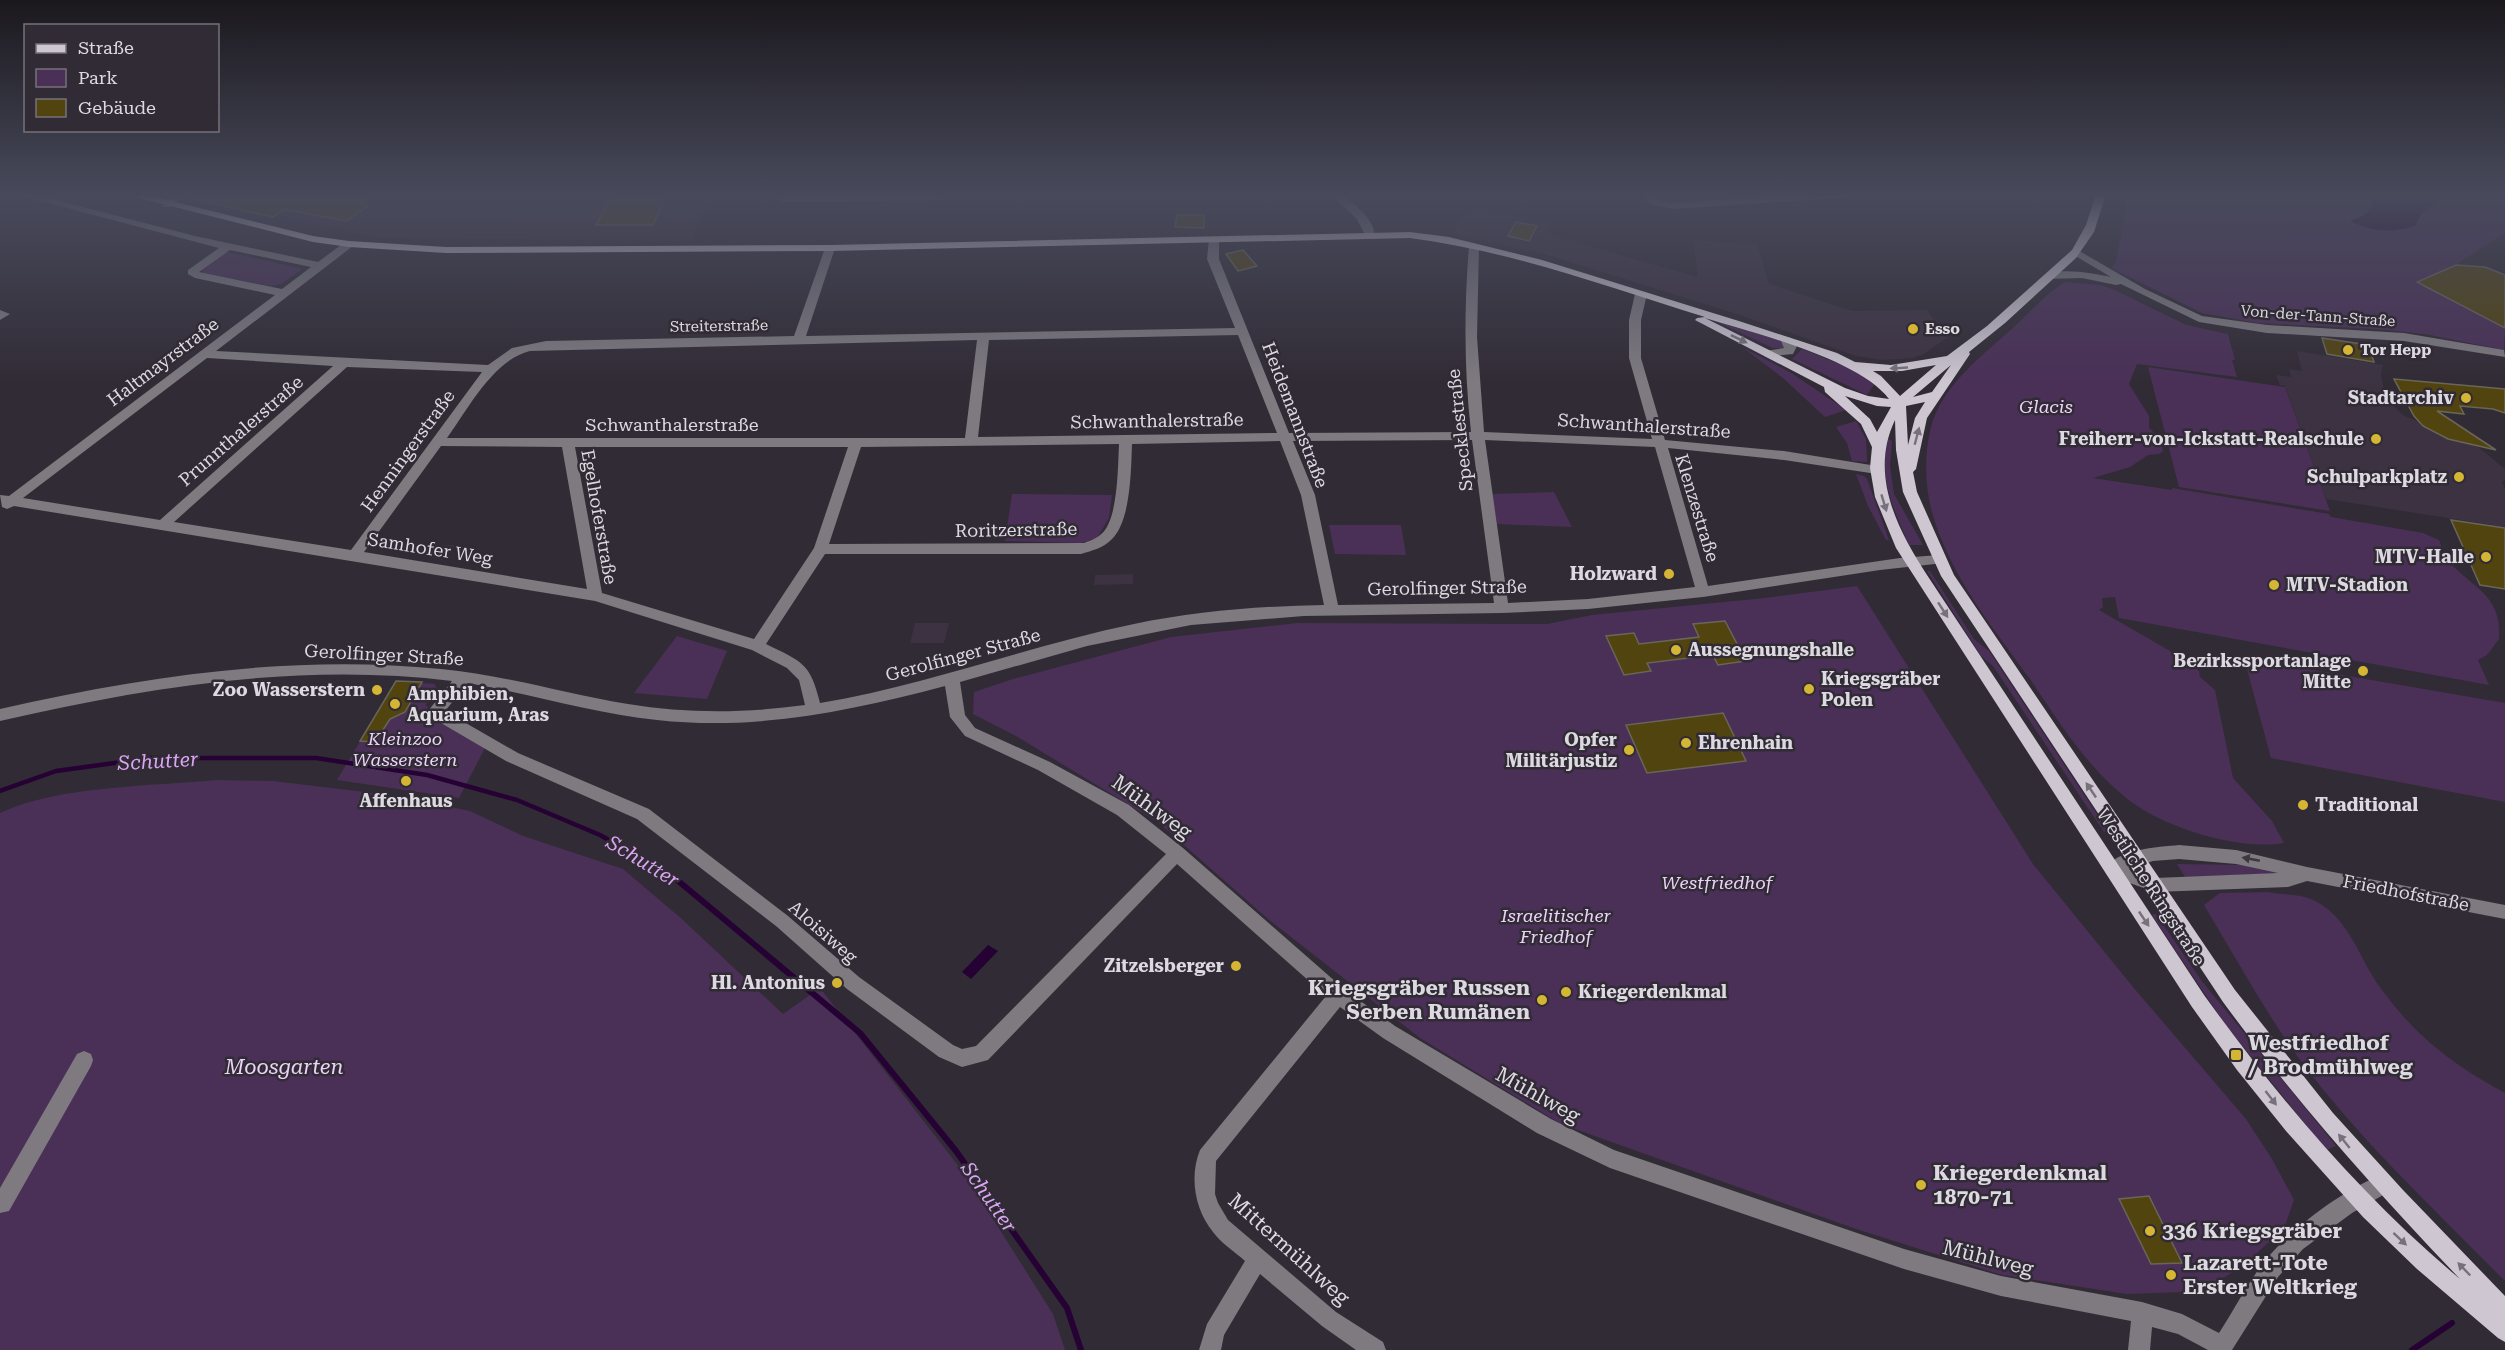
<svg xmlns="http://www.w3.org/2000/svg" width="2505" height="1350" font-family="'Roboto Serif',serif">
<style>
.built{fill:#3c3241}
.green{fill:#4a3057}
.water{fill:#250233}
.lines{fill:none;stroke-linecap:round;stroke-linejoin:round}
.stream-far1{stroke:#250233;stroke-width:4.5}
.stream{stroke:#250233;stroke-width:6}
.building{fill:#52440f;stroke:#696659;stroke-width:1.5}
.minor{fill:#7e7a80;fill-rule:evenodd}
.major{fill:#cec7d2;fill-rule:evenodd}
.oneway{fill:#78717c}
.oneway2{fill:#3d3740}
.poi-dot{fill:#d5b534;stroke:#312b35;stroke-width:2}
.labels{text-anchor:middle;stroke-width:5;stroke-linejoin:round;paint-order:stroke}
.far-street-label{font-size:15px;fill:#ddd9e0;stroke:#312b35}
.far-poi-label{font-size:15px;font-weight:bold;fill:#ddd9e0;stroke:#312b35;text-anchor:start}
.street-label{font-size:18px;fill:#ddd9e0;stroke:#312b35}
.poi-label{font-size:18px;font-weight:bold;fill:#ddd9e0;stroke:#312b35;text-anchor:end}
.park-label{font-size:18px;font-style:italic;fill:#ecd2f9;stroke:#312b35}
.water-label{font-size:20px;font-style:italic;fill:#daa6f3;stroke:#312b35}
.near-street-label{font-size:21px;fill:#ddd9e0;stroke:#312b35}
.near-poi-label{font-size:21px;font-weight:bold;fill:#ddd9e0;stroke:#312b35;text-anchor:start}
.near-park-label{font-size:21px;font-style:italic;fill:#ecd2f9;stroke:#312b35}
</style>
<rect width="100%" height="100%" fill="#312b35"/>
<path class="built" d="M 176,194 L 711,194 L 691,241 L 380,238 Z
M 1473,211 L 1548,220 L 1550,235 L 1698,277 L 1693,240 L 1757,244 L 1769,284 L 1852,311 L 1927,310 L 1939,328 L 1958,330 L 1924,354 L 1913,358 L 1883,360 L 1856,356 L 1737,314 L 1548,255 L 1454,234 L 1462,217 Z
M 2297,351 L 2383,365 L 2381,375 L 2384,389 L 2393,405 L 2403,415 L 2417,421 L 2440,436 L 2477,446 L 2505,469 L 2505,480 L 2502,482 L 2505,488 L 2505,527 L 2326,499 L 2285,386 L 2280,385 L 2276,375 L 2291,377 L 2289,369 L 2302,371 Z
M 396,544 L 455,545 L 443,560 L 391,550 Z
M 1133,574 L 1133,584 L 1094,585 L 1095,575 Z
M 915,623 L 949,623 L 944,643 L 910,643 Z"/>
<path class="green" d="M 2128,194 L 2374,194 C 2373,212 2367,215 2351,221 L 2414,226 L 2421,214 L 2444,194 L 2505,194 L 2505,233 L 2457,264 L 2417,282 L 2505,328 L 2504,350 L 2425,334 L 2377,329 L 2257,323 L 2202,313 L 2111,268 L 2116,262 Z
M 227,252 L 300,268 L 301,270 L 281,284 L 271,286 L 203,273 L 201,268 Z
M 2065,282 L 2101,285 L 2115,290 L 2186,325 L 2228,334 L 2235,360 L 2232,360 L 2237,377 L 2137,364 L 2129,384 L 2149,416 L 2149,428 L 2159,437 L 2163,451 L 2159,454 L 2148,455 L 2130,467 L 2093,478 L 2172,490 L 2172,488 L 2329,514 L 2331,517 L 2423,533 L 2439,540 C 2442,547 2444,557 2449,562 C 2474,589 2502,595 2499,639 L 2487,655 L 2478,660 L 2489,685 L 2119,618 L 2115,597 L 2102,598 L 2103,607 L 2099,610 L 2177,655 L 2199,671 L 2200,677 L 2215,690 L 2233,778 L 2272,821 L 2284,843 C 2239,851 2166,828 2130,801 C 2088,769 2059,722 2030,679 C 1993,628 1949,574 1932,512 C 1925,486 1924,458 1930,431 C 1940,385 1985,354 2017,324 C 2032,310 2047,293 2065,282 Z
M 1718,320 L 1783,342 L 1784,348 L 1773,348 L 1715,321 Z
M 1742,347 L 1793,374 L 1846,410 L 1825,417 L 1783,378 Z
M 1802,349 L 1859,372 L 1874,385 L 1867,395 L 1792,359 Z
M 2148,367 L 2285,387 L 2330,511 L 2179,487 Z
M 1856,421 L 1866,439 L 1867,462 L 1852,461 L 1847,443 L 1836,427 Z
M 1888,439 L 1892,441 L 1890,466 L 1894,494 L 1923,545 L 1909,545 C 1895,512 1877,476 1888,439 Z
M 1856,474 L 1864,476 L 1867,479 L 1889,540 L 1886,540 L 1868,506 Z
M 1554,492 L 1572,527 L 1497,524 L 1492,494 Z
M 1012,494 L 1112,495 L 1109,518 L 1097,538 L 1081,543 L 1005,541 Z
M 1329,525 L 1401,525 L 1406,555 L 1335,554 Z
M 1930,571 L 1974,639 L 1989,651 L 2108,831 L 2104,832 L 1993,666 L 1981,656 L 1927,571 Z
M 1857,586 L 2033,864 L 2133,987 L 2246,1119 L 2272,1159 L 2294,1200 L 2284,1228 L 2244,1265 L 2214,1284 L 2183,1292 L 2127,1294 L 2002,1275 L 1856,1229 L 1561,1124 L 1420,1038 L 1268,919 L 1159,823 L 1016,736 L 973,714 L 974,692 L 1013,679 L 1171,637 L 1298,623 L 1547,624 L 1592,615 L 1765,598 Z
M 677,636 L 727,651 L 707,699 L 634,693 Z
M 2244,658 L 2505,703 L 2505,802 L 2271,758 Z
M 396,681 L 435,684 L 436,688 L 425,706 L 428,706 L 425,713 L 426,715 L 485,748 L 459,798 L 337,780 Z
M 217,780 L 273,781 L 398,796 L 470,811 L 523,836 L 623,869 L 683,920 L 783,1014 L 820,988 L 964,1173 L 1053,1314 L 1065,1350 L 0,1350 L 0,813 C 57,786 152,786 217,780 Z
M 2177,864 L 2242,865 L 2287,873 L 2185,877 Z
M 2268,892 C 2282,895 2304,894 2317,902 C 2349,919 2360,959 2379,986 C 2415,1036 2452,1064 2505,1093 L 2505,1281 C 2436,1211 2363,1143 2303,1064 C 2266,1014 2236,958 2204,905 L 2220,893 Z
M 2156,914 L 2201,980 L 2336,1146 L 2326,1150 L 2225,1024 L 2152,915 Z"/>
<path class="water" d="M 2374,194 L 2444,194 L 2444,196 L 2421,214 L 2415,226 C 2390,233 2374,232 2350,221 C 2366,215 2373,212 2374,194 Z
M 988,945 L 998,951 L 971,979 L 962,972 Z"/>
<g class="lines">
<path class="stream-far1" d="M 0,791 L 56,771 L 151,758 L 316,758 L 427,775 L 517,800 L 600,835 L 663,871"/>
<path class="stream" d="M 660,870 L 676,879 L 860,1033 L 956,1151 L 1067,1308 L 1081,1350
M 2412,1350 L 2452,1323"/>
</g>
<path class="building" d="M 195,194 L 344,194 L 368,199 L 361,204 L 368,206 L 346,221 L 284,209 L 273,217 L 195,200 Z
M 613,194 L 667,194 L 653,225 L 596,225 Z
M 1177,215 L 1204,215 L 1204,228 L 1175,227 Z
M 1516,222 L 1537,226 L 1529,241 L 1508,236 Z
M 1243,250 L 1257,266 L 1238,271 L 1226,254 Z
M 2456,265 L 2485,267 L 2505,275 L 2505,328 L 2417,282 Z
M 2322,338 L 2368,345 L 2374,362 L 2327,354 Z
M 2394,379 L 2505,389 L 2505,413 L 2493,409 L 2460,406 L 2464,414 L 2437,411 L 2496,450 L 2448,439 L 2423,426 L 2414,416 Z
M 2451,520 L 2505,528 L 2505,589 L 2480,585 Z
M 1725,621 L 1746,661 L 1718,665 L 1713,655 L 1647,663 L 1651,671 L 1624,675 L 1606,636 L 1634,633 L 1639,644 L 1699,637 L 1693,624 Z
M 396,681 L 422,682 L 405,712 L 390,719 L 375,742 L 360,741 Z
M 1723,713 L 1746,761 L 1647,773 L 1626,725 Z
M 2149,1196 L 2182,1263 L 2151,1264 L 2119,1199 Z"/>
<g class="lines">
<path class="minor" d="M 14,194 L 33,194 L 195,236 L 318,262 L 345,242 L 353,242 L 353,246 L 216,351 L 488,365 L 512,348 L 546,341 L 794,336 L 825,248 L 830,245 L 835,248 L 806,336 L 1235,328 L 1207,259 L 1209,239 L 1214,236 L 1219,239 L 1219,259 L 1289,433 L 1471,432 C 1464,370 1464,308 1469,246 L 1474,243 L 1479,246 L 1477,337 L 1484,432 L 1652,439 L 1629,358 L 1629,320 L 1635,294 L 1637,292 L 1645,292 L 1647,294 L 1641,320 L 1641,358 L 1665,440 L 1784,451 L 1877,466 L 1884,470 L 1877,474 L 1784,460 L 1668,448 L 1708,586 L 1900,558 L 1939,555 L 1946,560 L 1944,563 L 1880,570 L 1703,597 L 1588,609 L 1502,613 L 1304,616 L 1191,625 L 1087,646 L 960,682 L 965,715 L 975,728 L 1050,762 L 1129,805 L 1183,848 L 1344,989 L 1395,1026 L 1551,1119 L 1614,1150 L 1904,1249 L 2001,1276 L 2142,1302 L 2182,1314 L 2219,1333 C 2234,1310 2247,1284 2264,1262 C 2292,1227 2342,1191 2383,1174 L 2390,1177 L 2393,1184 L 2390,1191 L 2352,1213 L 2303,1249 L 2278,1277 L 2232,1350 L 2208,1350 L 2178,1334 L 2152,1327 L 2150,1350 L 2128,1350 L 2131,1321 L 2001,1296 L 1904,1269 L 1610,1168 L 1537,1133 L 1383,1038 L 1340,1007 L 1216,1161 L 1215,1194 L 1218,1203 L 1228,1220 L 1336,1312 L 1383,1342 L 1386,1350 L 1356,1350 L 1322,1326 L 1260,1274 L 1224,1335 L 1221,1350 L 1199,1350 L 1207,1324 L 1245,1261 C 1235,1252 1221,1243 1213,1232 C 1195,1210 1189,1177 1200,1150 L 1326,996 L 1177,864 L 988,1060 L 962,1067 L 939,1057 L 847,989 L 776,926 L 637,819 L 506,761 L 434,719 L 428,711 L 452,681 C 301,662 147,687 0,721 L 0,709 C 144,676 293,654 441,669 C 505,675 566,694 628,704 C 687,714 747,713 805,705 L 799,680 L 787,668 L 752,650 L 595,601 L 14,506 L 7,509 L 2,507 L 0,495 L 9,496 L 275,295 L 195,278 L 188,274 L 188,270 L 219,248 ZM 230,250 L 311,267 L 282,289 L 199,272 ZM 1238,335 L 1277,433 L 978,437 L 989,340 ZM 977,340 L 965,438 L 447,438 C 468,409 493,360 530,351 ZM 207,358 L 333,366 L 160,520 L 23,498 ZM 347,367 L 482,372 L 351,550 L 174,522 ZM 1472,440 L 1494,603 L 1338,605 L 1315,495 L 1293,441 ZM 1485,440 L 1655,447 L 1695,587 L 1588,599 L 1508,603 ZM 1280,441 L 1301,495 L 1324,605 C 1261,606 1196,611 1134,624 C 1028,646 927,685 820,703 C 810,662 802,662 766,644 L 825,554 L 1081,554 C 1091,551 1103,548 1111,540 C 1131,522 1131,470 1132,444 ZM 1119,444 C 1118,466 1118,512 1105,530 C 1100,537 1092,540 1084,543 L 829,544 L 861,447 ZM 441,446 L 562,447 L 587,589 L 364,552 ZM 575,447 L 848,447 L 814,548 L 754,639 L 602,593 ZM 468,683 C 531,694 593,713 657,720 C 755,731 851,711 945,686 L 950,717 L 965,736 L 1038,770 L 1117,815 L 1166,854 L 976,1046 L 962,1049 L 953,1045 L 859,977 L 788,916 L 649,809 L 518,753 L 445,711 Z
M 175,194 L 188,194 L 170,207 L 162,207 L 162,203 Z
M 771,194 L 785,196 L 950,194 L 939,200 L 783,202 Z
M 1330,194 L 1342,194 C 1354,204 1377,221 1374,237 L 1366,237 L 1357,219 Z
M 1642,194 L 1653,194 L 1658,200 L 1674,203 L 1799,194 L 1856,194 L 1851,197 L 1674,209 L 1650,204 Z
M 2076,249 L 2145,289 L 2202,316 L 2267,325 L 2404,333 L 2504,350 L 2505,357 L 2404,341 L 2267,333 L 2199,322 L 2121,284 L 2116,285 L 2082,278 L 2045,279 L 2043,277 C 2057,266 2094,274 2111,277 L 2072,254 L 2070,252 Z
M 0,310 L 10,314 L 0,320 Z
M 1787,337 L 1791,338 L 1797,346 L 1793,354 L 1765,357 L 1765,351 L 1784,348 L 1781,341 Z
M 2179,845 L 2236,850 L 2307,867 L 2505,905 L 2505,919 L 2307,881 L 2288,887 L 2155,892 L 2107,875 L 2105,870 C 2115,849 2158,847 2179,845 ZM 2179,859 L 2236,864 L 2278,873 L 2155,878 L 2129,869 L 2153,861 Z
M 84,1051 L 91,1054 L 93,1060 L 91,1066 L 9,1211 L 0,1213 L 0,1188 L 77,1054 Z"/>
<path class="major" d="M 123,194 L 143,194 L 313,236 L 349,241 L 446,247 L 830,245 L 1410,232 L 1449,237 L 1542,260 L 1742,322 L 1837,353 L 1855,362 L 1891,365 L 1947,356 L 1987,326 L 2072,250 L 2086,225 L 2096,194 L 2106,194 L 2094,232 L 2076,258 L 2005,323 L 1969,352 L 1970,354 L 1927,418 L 1916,469 L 1913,472 L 1917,492 L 1954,575 L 2235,990 L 2333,1113 L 2403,1190 L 2505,1296 L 2505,1342 L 2498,1338 L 2417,1269 L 2363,1217 L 2286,1131 L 2237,1070 L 2192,1007 L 1896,548 L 1875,497 L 1870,468 L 1872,447 L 1861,424 L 1825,392 L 1824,387 L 1695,320 L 1697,318 L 1705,317 C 1608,287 1511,251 1410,238 L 830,251 L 446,253 L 349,247 L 313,242 ZM 1705,318 C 1754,333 1859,359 1889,399 L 1868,396 L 1845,388 ZM 1936,365 L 1900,396 L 1881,376 L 1873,371 L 1902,371 ZM 1951,365 L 1932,392 L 1913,397 ZM 1845,396 L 1877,406 L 1891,407 L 1877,432 L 1870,419 ZM 1925,402 L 1915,418 L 1908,445 L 1906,406 ZM 1895,420 L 1896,450 L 1903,492 L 1941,576 L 2223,1002 C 2295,1100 2375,1190 2460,1279 C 2362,1197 2279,1099 2204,995 L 1927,575 C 1897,529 1869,474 1895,420 Z"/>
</g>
<defs><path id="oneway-solid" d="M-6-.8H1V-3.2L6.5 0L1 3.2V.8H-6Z" transform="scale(1.5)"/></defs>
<g class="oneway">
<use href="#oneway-solid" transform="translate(1739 339) rotate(26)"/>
<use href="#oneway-solid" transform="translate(1899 368) rotate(177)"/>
<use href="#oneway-solid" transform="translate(1917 436) rotate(-75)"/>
<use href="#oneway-solid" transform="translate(1884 503) rotate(73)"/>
<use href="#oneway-solid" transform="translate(1943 610) rotate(57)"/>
<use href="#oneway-solid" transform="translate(2091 790) rotate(-124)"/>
<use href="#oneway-solid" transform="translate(2144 919) rotate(56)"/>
<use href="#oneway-solid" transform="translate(2271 1098) rotate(52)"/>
<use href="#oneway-solid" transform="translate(2344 1141) rotate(-129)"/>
<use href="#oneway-solid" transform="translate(2400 1239) rotate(43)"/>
<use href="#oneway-solid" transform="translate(2464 1269) rotate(-134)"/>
</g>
<use class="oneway2" href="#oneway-solid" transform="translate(2251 859) rotate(-169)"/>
<linearGradient id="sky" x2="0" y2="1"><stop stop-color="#1b181d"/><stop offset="0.51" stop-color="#484a5c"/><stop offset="1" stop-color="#484a5c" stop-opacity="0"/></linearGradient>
<rect width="2505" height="383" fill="url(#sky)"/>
<g class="poi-dot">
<circle cx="1913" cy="329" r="6"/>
<circle cx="2348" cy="350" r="6"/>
<circle cx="2466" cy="398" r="6"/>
<circle cx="2376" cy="439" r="6"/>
<circle cx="2459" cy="477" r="6"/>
<circle cx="2486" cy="557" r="6"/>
<circle cx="1669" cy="574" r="6"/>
<circle cx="2274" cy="585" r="6"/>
<circle cx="1676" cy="650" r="6"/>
<circle cx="2363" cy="671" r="6"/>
<circle cx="1809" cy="689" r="6"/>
<circle cx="377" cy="690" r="6"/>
<circle cx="395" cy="704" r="6"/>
<circle cx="1686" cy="743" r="6"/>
<circle cx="1629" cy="750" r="6"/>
<circle cx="406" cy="781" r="6"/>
<circle cx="2303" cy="805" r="6"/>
<circle cx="1236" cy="966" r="6"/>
<circle cx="837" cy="983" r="6"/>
<circle cx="1566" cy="992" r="6"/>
<circle cx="1542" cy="1000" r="6"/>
<rect x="2230" y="1049" width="12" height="12" rx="3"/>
<circle cx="1921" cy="1185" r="6"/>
<circle cx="2150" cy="1231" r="6"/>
<circle cx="2171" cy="1275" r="6"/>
</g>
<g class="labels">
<g class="far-street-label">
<text transform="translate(2318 316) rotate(4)" y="5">Von-der-Tann-Straße</text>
<text transform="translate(719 326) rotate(-1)" y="5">Streiterstraße</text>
</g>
<g class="far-poi-label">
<text x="1925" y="334">Esso</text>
<text x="2360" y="355">Tor Hepp</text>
</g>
<g class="street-label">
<text transform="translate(163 362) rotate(-37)" y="6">Haltmayrstraße</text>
<text transform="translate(1295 415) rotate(69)" y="6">Heidemannstraße</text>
<text transform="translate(1157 421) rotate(-1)" y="6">Schwanthalerstraße</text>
<text x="672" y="431">Schwanthalerstraße</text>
<text transform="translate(1644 426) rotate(4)" y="6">Schwanthalerstraße</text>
<text transform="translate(1460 430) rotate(-96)" y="6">Specklestraße</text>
<text transform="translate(241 431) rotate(-41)" y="6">Prunnthalerstraße</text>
<text transform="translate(408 451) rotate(-54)" y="6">Henningerstraße</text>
<text transform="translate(1697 508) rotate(73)" y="6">Klenzestraße</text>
<text transform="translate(599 517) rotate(80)" y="6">Egelhoferstraße</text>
<text transform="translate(1016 530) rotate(-1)" y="6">Roritzerstraße</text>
<text transform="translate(430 549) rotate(9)" y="6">Samhofer Weg</text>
<text transform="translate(1447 588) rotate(-1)" y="6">Gerolfinger Straße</text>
<text transform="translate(384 655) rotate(3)" y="6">Gerolfinger Straße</text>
<text transform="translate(963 655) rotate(-15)" y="6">Gerolfinger Straße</text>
<text transform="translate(2151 887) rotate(57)" y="6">Westliche Ringstraße</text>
<text transform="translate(2406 893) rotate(11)" y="6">Friedhofstraße</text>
<text transform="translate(823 932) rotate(41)" y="6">Aloisiweg</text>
</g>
<g class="poi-label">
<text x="2454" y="404">Stadtarchiv</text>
<text x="2364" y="445">Freiherr-von-Ickstatt-Realschule</text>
<text x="2447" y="483">Schulparkplatz</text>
<text x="2474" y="563">MTV-Halle</text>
<text x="1657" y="580">Holzward</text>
<text x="2286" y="591" text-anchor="start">MTV-Stadion</text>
<text x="1688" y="656" text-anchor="start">Aussegnungshalle</text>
<text x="2351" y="667">Bezirkssportanlage<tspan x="2351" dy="21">Mitte</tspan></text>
<text x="1821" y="685" text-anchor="start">Kriegsgräber<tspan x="1821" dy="21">Polen</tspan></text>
<text x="365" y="696">Zoo Wasserstern</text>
<text x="407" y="700" text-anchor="start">Amphibien,<tspan x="407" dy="21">Aquarium, Aras</tspan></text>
<text x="1617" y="746">Opfer<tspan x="1617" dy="21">Militärjustiz</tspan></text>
<text x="1698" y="749" text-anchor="start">Ehrenhain</text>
<text x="406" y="807" text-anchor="middle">Affenhaus</text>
<text x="2315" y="811" text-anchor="start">Traditional</text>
<text x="1224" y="972">Zitzelsberger</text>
<text x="825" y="989">Hl. Antonius</text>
<text x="1578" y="998" text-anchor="start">Kriegerdenkmal</text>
</g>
<g class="park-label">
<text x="2046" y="413">Glacis</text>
<text x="405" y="745">Kleinzoo<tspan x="405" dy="21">Wasserstern</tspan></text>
<text x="1717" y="889">Westfriedhof</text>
<text x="1556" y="922">Israelitischer<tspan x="1556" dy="21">Friedhof</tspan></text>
</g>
<g class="water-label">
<text transform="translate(158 761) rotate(-3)" y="7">Schutter</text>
<text transform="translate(643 861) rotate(31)" y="7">Schutter</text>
<text transform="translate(989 1197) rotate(55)" y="7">Schutter</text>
</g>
<g class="near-street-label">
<text transform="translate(1152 807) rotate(36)" y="7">Mühlweg</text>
<text transform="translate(1538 1095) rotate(29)" y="7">Mühlweg</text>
<text transform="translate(1289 1249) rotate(42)" y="7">Mittermühlweg</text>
<text transform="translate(1988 1258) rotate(14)" y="7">Mühlweg</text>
</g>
<g class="near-poi-label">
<text x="1530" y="995" text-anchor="end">Kriegsgräber Russen<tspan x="1530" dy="24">Serben Rumänen</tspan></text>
<text x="2248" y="1050">Westfriedhof<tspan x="2248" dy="24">/ Brodmühlweg</tspan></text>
<text x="1933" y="1180">Kriegerdenkmal<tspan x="1933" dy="24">1870-71</tspan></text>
<text x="2162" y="1238">336 Kriegsgräber</text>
<text x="2183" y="1270">Lazarett-Tote<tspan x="2183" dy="24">Erster Weltkrieg</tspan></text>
</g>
<g class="near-park-label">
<text x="284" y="1074">Moosgarten</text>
</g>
</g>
<rect x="24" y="24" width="195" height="108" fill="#312b35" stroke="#767179" stroke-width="1.5"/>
<rect x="36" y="44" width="30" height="9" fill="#cec7d2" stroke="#767179" stroke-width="1.5"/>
<text x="78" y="54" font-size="18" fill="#ddd9e0">Straße</text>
<rect x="36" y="69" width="30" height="18" fill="#4a3057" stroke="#767179" stroke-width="1.5"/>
<text x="78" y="84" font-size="18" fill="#ddd9e0">Park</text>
<rect x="36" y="99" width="30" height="18" fill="#52440f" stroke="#767179" stroke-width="1.5"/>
<text x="78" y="114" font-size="18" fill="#ddd9e0">Gebäude</text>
</svg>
